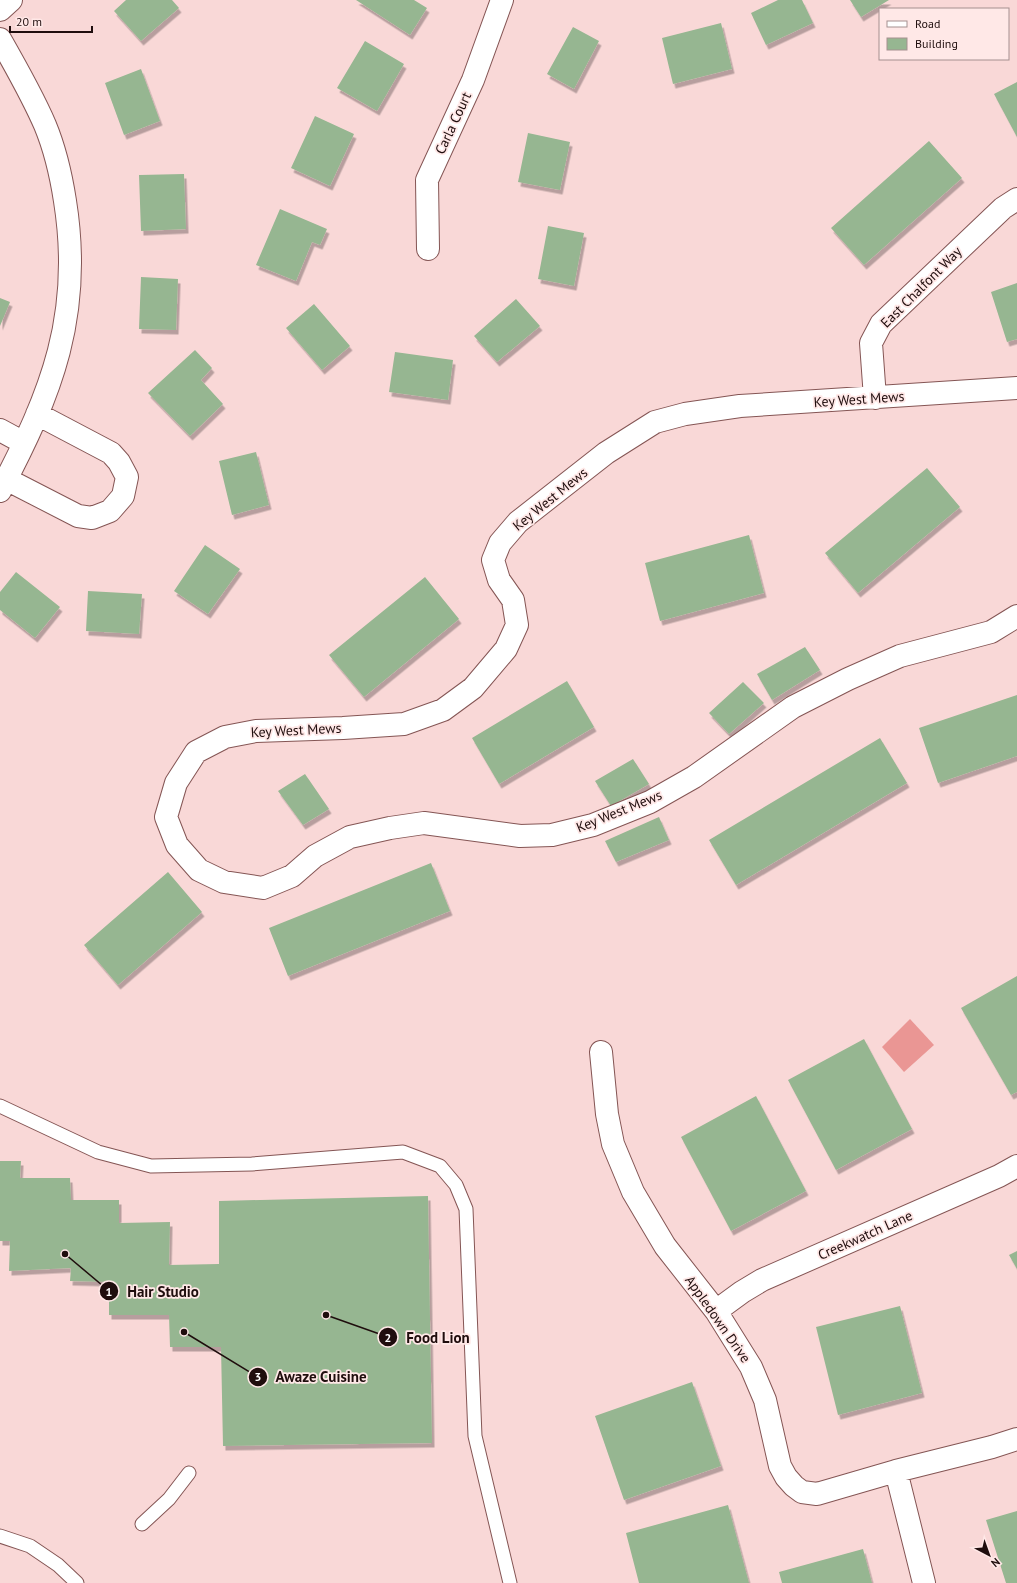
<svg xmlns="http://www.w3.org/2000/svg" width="1017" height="1583" font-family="'PT Sans',sans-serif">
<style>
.green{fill:#ea9694}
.building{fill:#96b691;filter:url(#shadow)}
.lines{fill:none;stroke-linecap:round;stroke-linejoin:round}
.lane-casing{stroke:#845554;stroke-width:15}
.street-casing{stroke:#845554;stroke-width:24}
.lane{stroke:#fff;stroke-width:13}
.street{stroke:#fff;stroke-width:22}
.labels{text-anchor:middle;stroke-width:3.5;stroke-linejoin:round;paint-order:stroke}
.street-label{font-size:14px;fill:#1f0d0d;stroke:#ffe8e7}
.leader{fill:none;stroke:#1f0d0d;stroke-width:1.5}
.callout-dot{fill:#1f0d0d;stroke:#ffe8e7;stroke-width:1.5}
.mark-label{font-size:12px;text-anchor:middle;font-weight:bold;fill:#fff}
.callout-label{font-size:15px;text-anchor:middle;font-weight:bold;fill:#1f0d0d;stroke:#ffe8e7;stroke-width:3.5;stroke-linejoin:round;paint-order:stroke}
</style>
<defs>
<filter id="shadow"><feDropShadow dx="2.5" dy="4.5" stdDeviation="0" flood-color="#0004"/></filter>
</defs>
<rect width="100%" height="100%" fill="#f9d8d7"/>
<path class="green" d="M 910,1019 L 934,1045 L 904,1072 L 882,1047 Z"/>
<path class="building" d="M 126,0 L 172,0 L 179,8 L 141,41 L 114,11 Z
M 356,0 L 414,0 L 427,8 L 410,35 Z
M 778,0 L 802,0 L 813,23 L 766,45 L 751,13 Z
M 850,0 L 889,0 L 861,17 Z
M 721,23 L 732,69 L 673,84 L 662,38 Z
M 573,27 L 599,41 L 574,89 L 547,74 Z
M 365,41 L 404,64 L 377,111 L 337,88 Z
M 141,69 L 160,121 L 124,135 L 105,83 Z
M 1017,82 L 1017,137 L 994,94 Z
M 315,116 L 354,134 L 330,186 L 291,168 Z
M 528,133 L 570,142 L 560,190 L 518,182 Z
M 929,141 L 962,178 L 864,265 L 831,228 Z
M 184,174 L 186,229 L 141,231 L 139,175 Z
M 280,209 L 327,229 L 320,245 L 312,242 L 296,281 L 256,265 Z
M 548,226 L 584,233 L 574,286 L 538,279 Z
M 141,277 L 178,279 L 176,330 L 139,329 Z
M 1017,283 L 1017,339 L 1007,342 L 991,292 Z
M 0,298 L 10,302 L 0,326 Z
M 516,299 L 540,326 L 497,362 L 474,336 Z
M 314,304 L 350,346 L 322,370 L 286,328 Z
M 195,350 L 212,368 L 201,380 L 223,404 L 190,436 L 148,393 Z
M 395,352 L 453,360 L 448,400 L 389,392 Z
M 256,452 L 269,505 L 232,515 L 219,461 Z
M 927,468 L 960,507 L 858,593 L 825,553 Z
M 749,535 L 764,593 L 660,621 L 645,563 Z
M 205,545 L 240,569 L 208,614 L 174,591 Z
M 16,572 L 60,607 L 35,638 L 0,610 L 0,592 Z
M 425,577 L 459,619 L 364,697 L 329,655 Z
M 88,591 L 142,594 L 139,634 L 86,631 Z
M 805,647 L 820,670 L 772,700 L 757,674 Z
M 567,681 L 594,727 L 499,784 L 472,738 Z
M 743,682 L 764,703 L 729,734 L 709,713 Z
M 1017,695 L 1017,756 L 938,783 L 919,728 Z
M 880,738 L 907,783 L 736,885 L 709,840 Z
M 633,759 L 649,784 L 611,806 L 595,781 Z
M 305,774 L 329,809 L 303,825 L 278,791 Z
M 659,817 L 669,840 L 616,862 L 605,841 Z
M 431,863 L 450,911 L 288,976 L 269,928 Z
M 168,872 L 202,912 L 118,985 L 84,945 Z
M 1017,976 L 1017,1092 L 1011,1095 L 961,1008 Z
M 864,1039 L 912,1129 L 836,1170 L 788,1080 Z
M 756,1096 L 806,1191 L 731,1231 L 681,1137 Z
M 0,1161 L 21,1161 L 20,1178 L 70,1178 L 71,1200 L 119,1200 L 119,1223 L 170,1222 L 169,1265 L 219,1264 L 219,1201 L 428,1196 L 432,1443 L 223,1446 L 221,1347 L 170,1347 L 169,1315 L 109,1315 L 109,1282 L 70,1281 L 71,1268 L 9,1271 L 10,1241 L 0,1241 Z
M 1017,1251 L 1017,1269 L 1009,1255 Z
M 900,1306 L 922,1393 L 838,1415 L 816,1327 Z
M 692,1382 L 721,1466 L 624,1500 L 595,1416 Z
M 728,1505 L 749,1583 L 639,1583 L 626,1533 Z
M 1017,1511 L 1017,1583 L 1006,1583 L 986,1520 Z
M 863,1549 L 872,1583 L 782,1583 L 779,1572 Z"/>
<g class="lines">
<g class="lane-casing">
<path id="lane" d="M 0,1106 L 98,1152 L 151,1166 L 252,1164 L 403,1152 L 440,1166 L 456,1185 L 466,1209 L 475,1436 L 510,1583
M 142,1524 L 169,1499 L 189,1473
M 0,1536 L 30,1546 L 58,1565 L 77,1583"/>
</g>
<g class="street-casing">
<path id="street" d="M 0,10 L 11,0
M 0,39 C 16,67 32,95 45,125 C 55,149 61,175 65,201 C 83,314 52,393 0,491
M 428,249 L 427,180 L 473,80 L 502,0
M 1017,388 L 740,406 L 685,414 L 655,422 L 606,453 L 518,522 L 500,543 L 493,560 L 499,580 L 513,600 L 517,625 L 506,649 L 473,688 L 443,710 L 404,724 L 343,728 L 256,731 L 225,737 L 196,752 L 176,783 L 166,817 L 177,845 L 199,870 L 224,882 L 263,888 L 292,876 L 315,856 L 350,837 L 390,828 L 424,823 L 520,836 L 552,835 L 593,825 L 650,802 L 694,777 L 793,707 L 848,679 L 900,656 L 991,632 L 1017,616
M 875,398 L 871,343 L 881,324 L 1003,208 L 1017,199
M 0,430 L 24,443
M 6,479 L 78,516 L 92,518 L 110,511 L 123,496 L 127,477 L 119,462 L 111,453 L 37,414
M 601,1052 L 607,1114 L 613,1144 L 633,1192 L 665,1246 L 716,1311 L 751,1367 L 765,1400 L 780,1466 L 786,1477 L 794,1486 L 802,1492 L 817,1494 L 896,1471 L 992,1447 L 1017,1439
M 716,1311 L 742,1292 L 762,1280 L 999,1176 L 1017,1166
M 896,1471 L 924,1583"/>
</g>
<use href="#lane" class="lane"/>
<use href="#street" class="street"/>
</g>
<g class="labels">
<g class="street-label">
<text transform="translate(453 123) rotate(-65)" y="5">Carla Court</text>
<text transform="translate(921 287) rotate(-45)" y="5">East Chalfont Way</text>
<text transform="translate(859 399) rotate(-4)" y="5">Key West Mews</text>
<text transform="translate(550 499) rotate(-39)" y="5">Key West Mews</text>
<text transform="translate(296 730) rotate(-3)" y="5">Key West Mews</text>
<text transform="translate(619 811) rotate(-22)" y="5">Key West Mews</text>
<text transform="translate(865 1235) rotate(-24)" y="5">Creekwatch Lane</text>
<text transform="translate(718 1319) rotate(55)" y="5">Appledown Drive</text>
</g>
</g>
<path class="leader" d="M65 1254L109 1291M326 1315L388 1337M184 1332L258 1377"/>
<g class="callout-dot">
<circle cx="65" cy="1254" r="4"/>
<circle cx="326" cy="1315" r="4"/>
<circle cx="184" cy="1332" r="4"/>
<circle cx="109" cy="1291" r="10"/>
<circle cx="388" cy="1337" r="10"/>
<circle cx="258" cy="1377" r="10"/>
</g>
<g class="mark-label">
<text x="109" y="1296">1</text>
<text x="388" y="1342">2</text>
<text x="258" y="1381">3</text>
</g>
<g class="callout-label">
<text x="163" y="1297">Hair Studio</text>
<text x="438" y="1343">Food Lion</text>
<text x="321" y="1382">Awaze Cuisine</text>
</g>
<rect x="879" y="8" width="130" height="52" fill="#ffe8e7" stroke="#a59090"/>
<rect x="887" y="21" width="20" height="6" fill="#ffffff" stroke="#a59090"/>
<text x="915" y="28" font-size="12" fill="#1f0d0d">Road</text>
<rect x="887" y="38" width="20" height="12" fill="#96b691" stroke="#a59090"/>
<text x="915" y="48" font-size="12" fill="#1f0d0d">Building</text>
<g transform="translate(989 1555) rotate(139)" stroke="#ffe8e7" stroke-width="3" paint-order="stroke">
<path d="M0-3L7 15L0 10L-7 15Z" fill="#1f0d0d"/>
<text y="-6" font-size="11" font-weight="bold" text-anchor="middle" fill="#1f0d0d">N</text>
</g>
<path d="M10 26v6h82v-6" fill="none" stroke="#1f0d0d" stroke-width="2"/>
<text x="16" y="26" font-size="12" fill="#1f0d0d" stroke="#ffe8e7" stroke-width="3" paint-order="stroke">20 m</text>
</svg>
